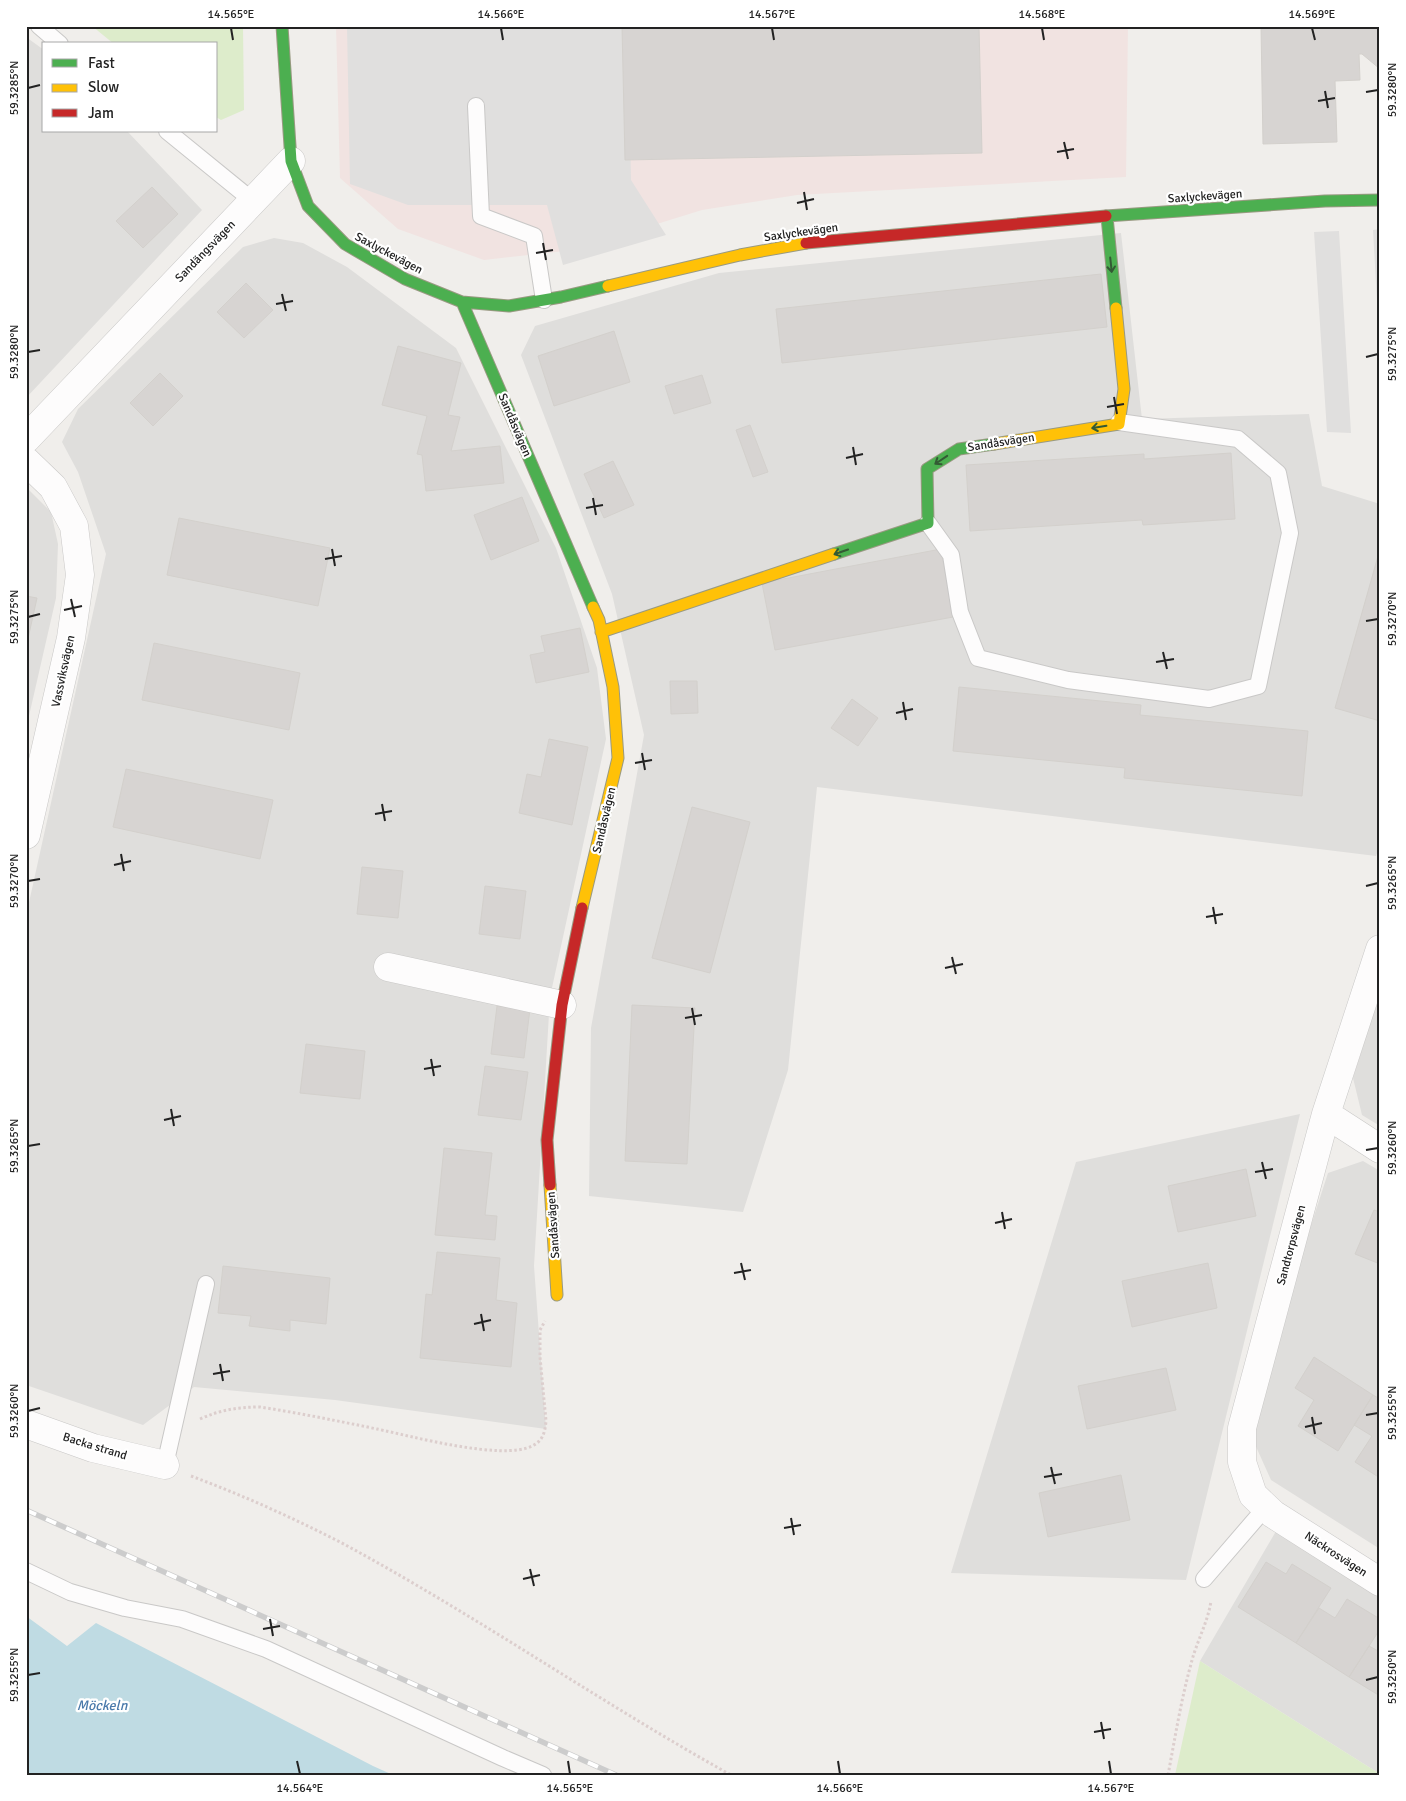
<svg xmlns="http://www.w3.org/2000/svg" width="1406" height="1801" font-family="Signika,sans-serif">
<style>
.residential{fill:#dfdedc}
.commercial{fill:#f1e3e1}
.grass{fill:#ddeccb}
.parking{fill:#e0dfde}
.water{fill:#bfdbe3}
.building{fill:#d7d4d2;stroke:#d3d0cc}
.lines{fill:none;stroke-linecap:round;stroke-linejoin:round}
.lane-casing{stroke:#c9c8c7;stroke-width:18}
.street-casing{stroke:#c9c8c7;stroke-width:29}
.fast-casing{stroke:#999a82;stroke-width:13}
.slow-casing{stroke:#999a82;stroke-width:13}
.jam-casing{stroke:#999a82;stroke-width:13}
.path{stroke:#dccecd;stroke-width:3;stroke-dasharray:2.5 2.5;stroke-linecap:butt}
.lane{stroke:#fdfcfc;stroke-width:16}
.street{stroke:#fdfcfc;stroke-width:28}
.fast{stroke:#4caf50;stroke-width:11}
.slow{stroke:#ffc107;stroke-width:11}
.jam{stroke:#c62828;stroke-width:11}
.rail-casing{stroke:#ccc;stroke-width:5.5}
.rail{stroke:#fff;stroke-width:4;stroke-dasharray:11;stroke-linecap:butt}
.oneway{stroke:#335a34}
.ticks{fill:none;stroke:#222;stroke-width:2}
.labels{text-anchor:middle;stroke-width:4.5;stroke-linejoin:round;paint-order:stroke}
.street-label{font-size:12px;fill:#222;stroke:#fff}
.water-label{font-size:14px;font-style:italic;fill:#4a7aab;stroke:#fff}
.neatline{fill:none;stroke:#222;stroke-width:2}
.ticks-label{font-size:12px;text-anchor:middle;fill:#222}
</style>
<rect width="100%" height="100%" fill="#f0eeeb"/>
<path class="residential" d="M 26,37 L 44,50 L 44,131 L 127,131 L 202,210 L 26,398 Z
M 1121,233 L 1142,419 L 1309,414 L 1322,486 L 1380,504 L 1380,844 L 1376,856 L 817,787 L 788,1070 L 743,1212 L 589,1196 L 591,1028 L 644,735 L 612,594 L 521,355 L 535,326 L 719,273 Z
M 274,238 L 303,243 L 347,267 L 456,348 L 556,548 L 597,668 L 606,739 L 550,997 L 534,1266 L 546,1429 L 335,1400 L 194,1387 L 143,1425 L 26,1385 L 26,916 L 106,554 L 78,472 L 62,442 L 78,409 L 243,247 Z
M 26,489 L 28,489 L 51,512 L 58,544 L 56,598 L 26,729 Z
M 1380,991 L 1380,1126 L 1362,1115 L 1353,1078 Z
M 1300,1114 L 1186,1580 L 951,1573 L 1076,1162 Z
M 1363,1161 L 1380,1171 L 1380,1549 L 1271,1480 L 1253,1440 L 1278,1327 L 1328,1173 Z
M 1279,1526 L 1380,1588 L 1380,1774 L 1200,1661 Z"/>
<path class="commercial" d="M 336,26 L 1128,26 L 1126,177 L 797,195 L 702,210 L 573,250 L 484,260 L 398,229 L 340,178 Z"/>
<path class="grass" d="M 92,26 L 243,26 L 244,110 L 221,120 L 216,117 L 216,44 L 114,44 Z
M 1200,1661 L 1380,1774 L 1380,1775 L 1175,1775 Z"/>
<path class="parking" d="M 347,26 L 628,26 L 631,180 L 666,235 L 563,265 L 547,205 L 408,205 L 350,184 Z
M 1380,229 L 1380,354 L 1373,230 Z
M 1339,231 L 1351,433 L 1327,432 L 1314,232 Z"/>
<path class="water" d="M 26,1616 L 67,1646 L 96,1623 L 373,1766 L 393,1775 L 26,1775 Z"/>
<path class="building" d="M 622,26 L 979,26 L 982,153 L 625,160 Z
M 1261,26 L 1380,26 L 1380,69 L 1362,54 L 1359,54 L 1360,80 L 1335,81 L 1337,142 L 1263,144 Z
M 152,187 L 178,214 L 143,248 L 116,221 Z
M 1101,274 L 1107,327 L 782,363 L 776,309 Z
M 246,283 L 273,310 L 244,338 L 217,312 Z
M 614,331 L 630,382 L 554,406 L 538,356 Z
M 398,346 L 461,363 L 448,415 L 460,417 L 451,451 L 500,446 L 504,483 L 426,491 L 422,455 L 417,454 L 427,416 L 382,405 Z
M 160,373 L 183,396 L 153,426 L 130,403 Z
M 702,375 L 711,403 L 674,414 L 665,386 Z
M 750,425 L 768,472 L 753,477 L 736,430 Z
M 1231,453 L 1235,519 L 1143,525 L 1142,520 L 970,531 L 966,465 L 1144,454 L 1144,459 Z
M 613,461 L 634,505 L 604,518 L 584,474 Z
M 522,497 L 539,541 L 491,560 L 474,515 Z
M 179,518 L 330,548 L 318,606 L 167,575 Z
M 941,549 L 953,617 L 775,650 L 762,583 Z
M 1380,549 L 1380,721 L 1335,708 Z
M 26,596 L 37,598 L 27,643 L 26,643 Z
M 580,628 L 589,672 L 536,683 L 530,655 L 545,652 L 541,636 Z
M 154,643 L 300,673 L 289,730 L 142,700 Z
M 670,681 L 697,681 L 698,713 L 671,714 Z
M 959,687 L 1141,705 L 1140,715 L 1308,731 L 1302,796 L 1124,778 L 1125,768 L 953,751 Z
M 852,699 L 878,718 L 858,746 L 831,728 Z
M 549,739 L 588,747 L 572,825 L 519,813 L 527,774 L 541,777 Z
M 126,769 L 273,800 L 260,859 L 113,827 Z
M 692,807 L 750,822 L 710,973 L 652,958 Z
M 362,867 L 403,871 L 398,918 L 357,914 Z
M 485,886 L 526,891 L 520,939 L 479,934 Z
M 632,1005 L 695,1008 L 687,1164 L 625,1161 Z
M 497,1006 L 530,1009 L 524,1058 L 491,1054 Z
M 306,1044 L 365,1051 L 360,1099 L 300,1093 Z
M 485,1066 L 528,1072 L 521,1120 L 478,1115 Z
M 444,1148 L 492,1153 L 485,1215 L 497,1216 L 495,1240 L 435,1235 Z
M 1246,1169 L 1256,1216 L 1178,1232 L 1168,1186 Z
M 1374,1210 L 1380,1212 L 1380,1264 L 1355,1254 Z
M 437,1252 L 500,1258 L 496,1300 L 517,1303 L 511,1367 L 420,1358 L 426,1294 L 432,1295 Z
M 1208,1263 L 1217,1308 L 1132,1327 L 1122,1281 Z
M 223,1266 L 330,1278 L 326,1324 L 290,1320 L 290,1331 L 249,1326 L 251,1316 L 218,1313 Z
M 1314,1357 L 1373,1395 L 1338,1451 L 1298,1426 L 1314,1400 L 1295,1388 Z
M 1166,1368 L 1176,1410 L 1087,1429 L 1078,1386 Z
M 1373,1395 L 1380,1399 L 1380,1478 L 1355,1462 L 1372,1436 L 1354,1425 Z
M 1121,1475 L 1130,1520 L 1048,1537 L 1039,1493 Z
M 1266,1562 L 1286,1574 L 1292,1564 L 1331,1588 L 1296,1643 L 1238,1607 Z
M 1347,1599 L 1380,1619 L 1380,1629 L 1349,1677 L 1296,1643 L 1319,1608 L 1335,1618 Z
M 1369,1646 L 1380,1652 L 1380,1696 L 1349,1677 Z"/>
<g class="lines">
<g class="lane-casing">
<path id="lane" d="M 39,26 L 60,44
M 476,106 L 481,216 L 534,236 L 544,300
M 167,131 L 253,201
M 928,523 L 951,555 L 960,612 L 978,658 L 1068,680 L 1209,699 L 1258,686 L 1290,533 L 1278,473 L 1238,439 L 1119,422
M 165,1465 L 206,1284
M 26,1571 L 70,1592 L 125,1608 L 182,1619 L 266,1649 L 503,1758 L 543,1775
M 1204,1579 L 1266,1507"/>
</g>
<g class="street-casing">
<path id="street" d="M 26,439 L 291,161
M 26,461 L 53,487 L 74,526 L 80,575 L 71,638 L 26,835
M 1380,949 L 1326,1114 L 1242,1428 L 1242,1462 L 1253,1495 L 1273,1514 L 1380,1582
M 388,967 L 562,1005
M 1326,1114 L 1380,1149
M 26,1424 L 93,1448 L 165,1465"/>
</g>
<g class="fast-casing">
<path id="fast" d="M 282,26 L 291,161 L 308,206 L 345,244 L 405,279 L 462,302 L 509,306 L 561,297 L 608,286
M 1106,216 L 1325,201 L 1380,200
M 1107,217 L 1116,308
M 462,302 L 593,607
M 834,554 L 928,523 L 927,469 L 959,449 L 994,444"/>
</g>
<g class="slow-casing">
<path id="slow" d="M 608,286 L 740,255 L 806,243
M 994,444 L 1119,424 L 1124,389 L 1116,308
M 601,632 L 834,554
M 582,908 L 618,758 L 613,687 L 599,620 L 593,607
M 550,1185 L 557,1295"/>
</g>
<g class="jam-casing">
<path id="jam" d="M 806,243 L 1106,216
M 550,1185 L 547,1140 L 562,1005 L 582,908"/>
</g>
<path class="path" d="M 200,1419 C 220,1410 238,1407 260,1407 C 299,1413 338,1421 377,1429 C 411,1436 502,1461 532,1446 C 543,1441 545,1432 546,1421 L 540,1357 L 540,1330 L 545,1321
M 191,1476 C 242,1495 291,1517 340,1542 C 474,1614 598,1701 731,1775
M 1168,1775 C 1175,1738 1181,1700 1191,1664 C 1196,1643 1208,1622 1211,1601"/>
<use href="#lane" class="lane"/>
<use href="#street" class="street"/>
<use href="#fast" class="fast"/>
<use href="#slow" class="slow"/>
<use href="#jam" class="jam"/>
<g class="rail-casing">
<path id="rail" d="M 26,1510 L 616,1775"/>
</g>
<use href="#rail" class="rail"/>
</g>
<defs><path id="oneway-shaft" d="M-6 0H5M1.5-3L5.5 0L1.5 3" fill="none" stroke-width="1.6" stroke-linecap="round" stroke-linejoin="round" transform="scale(1.25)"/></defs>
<g class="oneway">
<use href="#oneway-shaft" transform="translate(1111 265) rotate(84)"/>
<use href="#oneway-shaft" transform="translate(1099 427) rotate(171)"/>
<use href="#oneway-shaft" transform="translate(941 460) rotate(146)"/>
<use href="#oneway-shaft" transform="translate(841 552) rotate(161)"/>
</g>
<path class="ticks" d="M 231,28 L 233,40M 501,28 L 503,40M 772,28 L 774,40M 1042,28 L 1044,40M 1312,28 L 1315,40M 28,88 L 40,85M 1325,91 L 1328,108M 1366,92 L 1378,90M 1318,101 L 1335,98M 1064,142 L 1068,159M 1057,152 L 1074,149M 804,192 L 807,210M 797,203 L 814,199M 543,243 L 546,260M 536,253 L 553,250M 282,294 L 286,311M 276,304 L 293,301M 28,352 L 40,350M 1366,357 L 1378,354M 1114,397 L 1117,414M 1107,407 L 1124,404M 853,447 L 856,465M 846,458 L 863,454M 593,498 L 596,515M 586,508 L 603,505M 332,549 L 335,566M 325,559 L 342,556M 71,599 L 75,617M 64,610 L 82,606M 28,617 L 40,614M 1366,621 L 1378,619M 1163,652 L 1167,669M 1156,662 L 1174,659M 903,702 L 906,720M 896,713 L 913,709M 642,753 L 645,770M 635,763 L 652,760M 382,804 L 385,821M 375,814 L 392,811M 121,854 L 124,871M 114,865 L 131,861M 28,881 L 40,879M 1366,886 L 1378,883M 1213,907 L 1216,924M 1206,917 L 1223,914M 952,957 L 956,974M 945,968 L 963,964M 692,1008 L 695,1025M 685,1018 L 702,1015M 431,1059 L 434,1076M 424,1069 L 441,1066M 171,1109 L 174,1126M 164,1120 L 181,1116M 28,1146 L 40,1144M 1366,1150 L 1378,1148M 1262,1162 L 1266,1179M 1255,1172 L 1273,1169M 1002,1212 L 1005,1229M 995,1223 L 1012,1219M 741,1263 L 745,1280M 734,1273 L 751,1270M 481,1314 L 484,1331M 474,1324 L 491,1320M 220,1364 L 223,1381M 213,1374 L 230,1371M 28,1411 L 40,1408M 1366,1415 L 1378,1413M 1312,1417 L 1315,1434M 1305,1427 L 1322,1423M 1051,1467 L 1055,1484M 1044,1477 L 1062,1474M 791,1518 L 794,1535M 784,1528 L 801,1525M 530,1569 L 534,1586M 523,1579 L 540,1575M 270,1619 L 273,1636M 263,1629 L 280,1626M 28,1675 L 40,1673M 1366,1680 L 1378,1677M 1101,1722 L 1104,1739M 1094,1732 L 1111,1729M 297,1761 L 300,1774M 568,1761 L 570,1774M 838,1761 L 840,1774M 1109,1761 L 1111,1774"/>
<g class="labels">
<g class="street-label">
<text transform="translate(1205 196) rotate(-4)" y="4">Saxlyckevägen</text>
<text transform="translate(801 232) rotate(-8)" y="4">Saxlyckevägen</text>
<text transform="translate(205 251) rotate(-46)" y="4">Sandängsvägen</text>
<text transform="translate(389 253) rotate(28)" y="4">Saxlyckevägen</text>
<text transform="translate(515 425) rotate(67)" y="4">Sandåsvägen</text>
<text transform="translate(1001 442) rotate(-9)" y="4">Sandåsvägen</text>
<text transform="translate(63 671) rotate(-78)" y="4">Vassviksvägen</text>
<text transform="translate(604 820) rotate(-77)" y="4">Sandåsvägen</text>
<text transform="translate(553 1225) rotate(-94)" y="4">Sandåsvägen</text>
<text transform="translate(1291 1245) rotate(-75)" y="4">Sandtorpsvägen</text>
<text transform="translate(95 1446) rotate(17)" y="4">Backa strand</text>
<text transform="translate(1336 1554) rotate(33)" y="4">Näckrosvägen</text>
</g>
<g class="water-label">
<text x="102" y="1710">Möckeln</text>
</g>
</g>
<rect width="1406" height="1801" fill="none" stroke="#ffffff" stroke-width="55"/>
<rect x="42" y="42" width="175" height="90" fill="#ffffff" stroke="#a7a7a7"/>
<rect x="52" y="59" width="25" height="8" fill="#4caf50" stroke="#a7a7a7"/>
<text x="88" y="68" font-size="15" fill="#222222">Fast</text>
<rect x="52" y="84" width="25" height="8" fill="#ffc107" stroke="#a7a7a7"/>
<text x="88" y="92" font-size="15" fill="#222222">Slow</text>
<rect x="52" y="109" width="25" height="8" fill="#c62828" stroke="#a7a7a7"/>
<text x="88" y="118" font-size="15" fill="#222222">Jam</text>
<rect x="28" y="28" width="1350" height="1746" class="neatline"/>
<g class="ticks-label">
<text x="231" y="18">14.565°E</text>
<text x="501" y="18">14.566°E</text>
<text x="772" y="18">14.567°E</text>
<text x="1042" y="18">14.568°E</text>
<text x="1312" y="18">14.569°E</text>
<text transform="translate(14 88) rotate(-90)" y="4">59.3285°N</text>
<text transform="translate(1392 90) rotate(-90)" y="4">59.3280°N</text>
<text transform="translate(14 352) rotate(-90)" y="4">59.3280°N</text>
<text transform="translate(1392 354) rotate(-90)" y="4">59.3275°N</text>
<text transform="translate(14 617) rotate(-90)" y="4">59.3275°N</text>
<text transform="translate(1392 619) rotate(-90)" y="4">59.3270°N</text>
<text transform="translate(14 881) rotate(-90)" y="4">59.3270°N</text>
<text transform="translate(1392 883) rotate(-90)" y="4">59.3265°N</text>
<text transform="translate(14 1146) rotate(-90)" y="4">59.3265°N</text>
<text transform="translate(1392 1148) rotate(-90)" y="4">59.3260°N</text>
<text transform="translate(14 1411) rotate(-90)" y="4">59.3260°N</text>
<text transform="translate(1392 1413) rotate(-90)" y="4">59.3255°N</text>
<text transform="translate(14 1675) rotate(-90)" y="4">59.3255°N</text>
<text transform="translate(1392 1677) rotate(-90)" y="4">59.3250°N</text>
<text x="300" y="1792">14.564°E</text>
<text x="570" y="1792">14.565°E</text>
<text x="840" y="1792">14.566°E</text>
<text x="1111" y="1792">14.567°E</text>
</g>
</svg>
